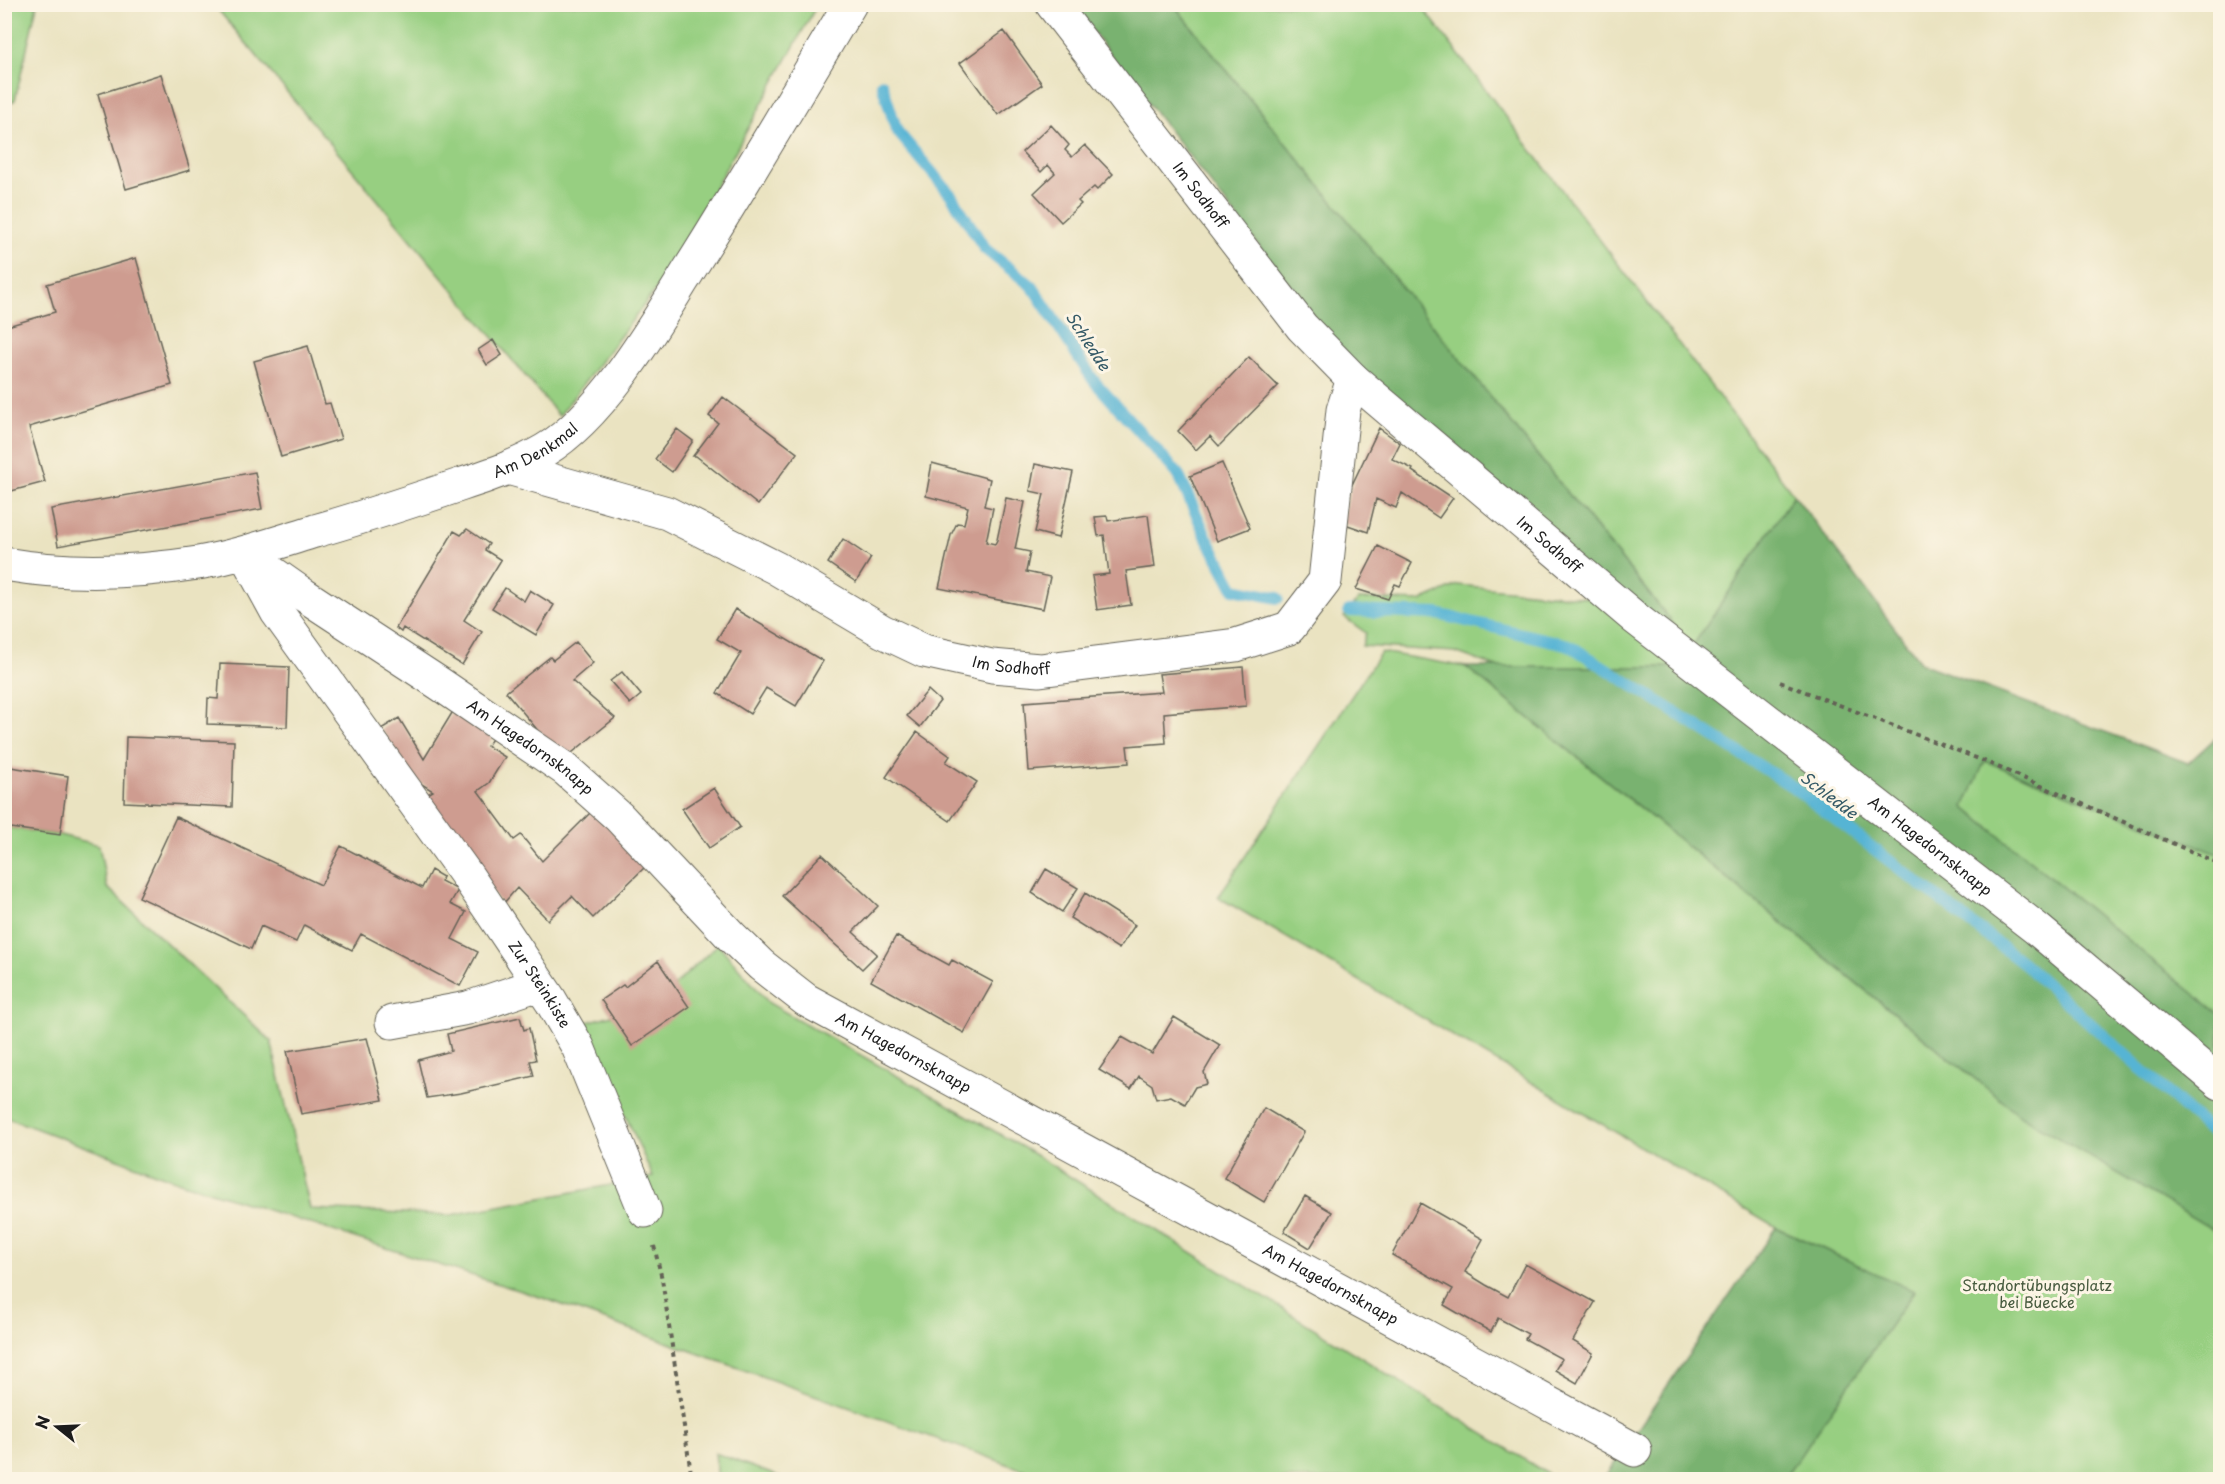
<svg xmlns="http://www.w3.org/2000/svg" width="2225" height="1484" font-family="'Playpen Sans',sans-serif">
<style>
.green{fill:#97cf81;stroke:#5a764e;stroke-width:1.5}
.forest{fill:#79b26f;stroke:#4a6746;stroke-width:1.5}
.lines{fill:none;stroke-linecap:round;stroke-linejoin:round}
.stream{stroke:#56b4d4;stroke-width:12}
.building{fill:#ce9c90}
.minor-casing{stroke:#646256;stroke-width:35}
.major-casing{stroke:#646256;stroke-width:35}
.path{stroke:#646256;stroke-width:4;stroke-dasharray:4.5 4.5;stroke-linecap:butt}
.minor{stroke:#fff;stroke-width:33}
.major{stroke:#fff;stroke-width:33}
.labels{text-anchor:middle;stroke-width:6;stroke-linejoin:round;paint-order:stroke}
.street-label{font-size:15px;fill:#1c1c1c;stroke:#fcf5e5}
.park-label{font-size:15px;fill:#475b3f;stroke:#fcf5e5}
.water-label{font-size:16px;font-style:italic;fill:#335966;stroke:#fcf5e5}
</style>
<rect width="100%" height="100%" fill="#fcf5e5"/>
<filter id="ink" filterUnits="userSpaceOnUse"><feTurbulence type="fractalNoise" baseFrequency=".0167" numOctaves="2"/><feDisplacementMap in="SourceGraphic" scale="12" xChannelSelector="R" yChannelSelector="G"/><feConvolveMatrix kernelMatrix="1 2 1 2 8 2 1 2 1" color-interpolation-filters="sRGB"/></filter>
<filter id="wash" filterUnits="userSpaceOnUse"><feTurbulence type="fractalNoise" baseFrequency=".008" numOctaves="4" result="noise"/><feDisplacementMap in="SourceGraphic" scale="24" xChannelSelector="R" yChannelSelector="G"/><feGaussianBlur stdDeviation="1.35" result="paint"/><feColorMatrix in="noise" values="0 0 0 0 0 0 0 0 0 0 0 0 0 0 0 0 0 1.4 0 .05"/><feComposite in="paint" operator="in"/></filter>
<g filter="url(#wash)">
<rect width="100%" height="100%" fill="#eae3c1"/>
<path class="green" d="M 5,4 L 37,5 L 15,100 L 5,106 Z
M 214,5 L 817,5 L 664,279 L 559,416 Z
M 1174,5 L 1421,5 L 1794,495 L 1707,626 L 2220,820 L 2220,1479 L 1653,1479 L 1834,1254 L 1776,1227 L 1218,897 L 1381,652 L 1466,667 L 1975,1079 L 1541,683 L 1455,652 L 1362,646 L 1366,633 L 1344,617 L 1359,599 L 1421,601 L 1458,585 L 1629,602 L 1664,612 Z
M 4,827 L 60,835 L 99,845 L 107,887 L 271,1041 L 310,1209 L 451,1215 L 653,1177 L 584,1023 L 657,1002 L 718,944 L 769,1003 L 1024,1148 L 1556,1479 L 1049,1479 L 546,1299 L 177,1181 L 5,1117 Z
M 715,1453 L 785,1479 L 718,1479 Z"/>
<path class="forest" d="M 1072,5 L 1174,5 L 1692,647 L 1794,495 L 1921,663 L 2188,763 L 2220,734 L 2220,855 L 1985,761 L 1964,807 L 2220,1015 L 2220,1234 L 2021,1116 L 1466,667 L 1680,667 L 1349,362 Z
M 1776,1227 L 1914,1291 L 1784,1479 L 1603,1480 Z"/>
<g class="lines">
<path class="stream" d="M 882,84 L 897,131 L 951,195 L 985,249 L 1032,286 L 1094,381 L 1178,474 L 1207,538 L 1234,589 L 1278,598
M 1349,611 L 1437,614 L 1569,645 L 1793,787 L 2023,963 L 2220,1140"/>
</g>
<g id="blocks">
<path class="building" d="M 1004,31 L 1042,84 L 998,115 L 960,63 Z
M 161,74 L 190,170 L 126,189 L 98,94 Z
M 1051,125 L 1069,145 L 1065,150 L 1072,157 L 1085,145 L 1113,174 L 1097,190 L 1094,187 L 1078,201 L 1081,204 L 1061,222 L 1034,193 L 1055,173 L 1048,165 L 1041,172 L 1022,152 Z
M 136,258 L 172,385 L 29,427 L 45,482 L 4,493 L 4,327 L 55,312 L 47,284 Z
M 493,340 L 502,355 L 487,365 L 478,350 Z
M 308,346 L 325,404 L 330,403 L 341,439 L 281,457 L 254,361 Z
M 1249,357 L 1278,386 L 1219,446 L 1210,436 L 1196,450 L 1178,431 Z
M 723,397 L 797,453 L 758,505 L 696,456 L 693,456 L 718,423 L 709,416 Z
M 1379,428 L 1400,443 L 1392,459 L 1413,469 L 1412,471 L 1453,498 L 1439,518 L 1402,493 L 1396,508 L 1376,499 L 1368,532 L 1342,523 L 1351,487 Z
M 677,429 L 693,441 L 672,472 L 655,459 Z
M 932,463 L 990,479 L 984,506 L 993,508 L 986,542 L 995,544 L 997,540 L 1006,498 L 1025,502 L 1015,549 L 1030,552 L 1026,572 L 1050,577 L 1043,609 L 939,588 L 951,535 L 957,523 L 964,524 L 968,507 L 926,496 Z
M 1222,463 L 1250,528 L 1217,541 L 1190,476 Z
M 1035,464 L 1073,472 L 1058,538 L 1035,532 L 1044,494 L 1030,491 Z
M 255,472 L 262,509 L 58,546 L 51,509 Z
M 1148,515 L 1155,567 L 1126,571 L 1131,605 L 1097,610 L 1092,576 L 1109,574 L 1104,535 L 1098,536 L 1095,517 L 1107,516 L 1108,521 Z
M 467,529 L 489,544 L 485,550 L 501,560 L 464,620 L 482,632 L 462,665 L 403,628 L 401,632 L 396,628 L 454,531 L 461,535 Z
M 843,539 L 871,558 L 856,582 L 828,563 Z
M 1378,546 L 1412,563 L 1400,586 L 1395,584 L 1388,599 L 1356,589 Z
M 505,588 L 524,601 L 530,590 L 554,605 L 536,635 L 492,608 Z
M 735,609 L 823,661 L 796,706 L 766,688 L 750,714 L 717,693 L 741,653 L 717,639 Z
M 576,642 L 593,663 L 572,681 L 615,718 L 568,756 L 545,739 L 506,692 L 550,657 L 553,660 Z
M 220,664 L 289,667 L 287,727 L 207,724 L 208,698 L 218,699 Z
M 1243,667 L 1246,706 L 1164,713 L 1166,743 L 1127,746 L 1129,763 L 1029,771 L 1024,702 L 1162,692 L 1159,674 Z
M 622,672 L 641,695 L 630,704 L 610,681 Z
M 928,690 L 940,701 L 920,727 L 907,716 Z
M 455,708 L 496,733 L 487,746 L 505,757 L 489,783 L 478,791 L 514,840 L 521,835 L 542,861 L 593,810 L 647,865 L 593,918 L 572,896 L 548,920 L 517,888 L 502,905 L 423,797 L 433,791 L 412,778 L 381,729 L 399,718 L 424,759 Z
M 917,732 L 950,756 L 946,762 L 977,782 L 950,821 L 886,777 Z
M 126,737 L 234,741 L 232,807 L 124,802 Z
M 4,766 L 68,776 L 60,835 L 4,827 Z
M 714,788 L 740,827 L 709,848 L 682,809 Z
M 176,817 L 321,885 L 341,846 L 422,888 L 431,870 L 443,877 L 441,881 L 458,890 L 450,904 L 466,912 L 452,939 L 478,952 L 460,986 L 361,934 L 352,950 L 304,925 L 296,942 L 261,926 L 251,949 L 139,897 Z
M 822,854 L 878,906 L 853,932 L 877,954 L 862,969 L 782,896 Z
M 1046,869 L 1078,888 L 1062,912 L 1032,893 Z
M 1085,893 L 1135,925 L 1119,949 L 1070,918 Z
M 896,936 L 949,965 L 952,960 L 993,982 L 964,1033 L 871,981 Z
M 658,961 L 689,1007 L 632,1046 L 601,1000 L 623,985 L 625,987 Z
M 520,1017 L 524,1030 L 529,1028 L 536,1060 L 530,1061 L 534,1076 L 461,1093 L 427,1098 L 418,1060 L 451,1051 L 447,1034 Z
M 1174,1017 L 1220,1045 L 1204,1072 L 1207,1084 L 1195,1087 L 1185,1104 L 1171,1096 L 1156,1099 L 1152,1085 L 1139,1076 L 1131,1089 L 1099,1070 L 1122,1037 L 1152,1054 Z
M 367,1038 L 383,1100 L 301,1114 L 287,1051 Z
M 1264,1108 L 1304,1132 L 1264,1202 L 1224,1178 Z
M 1305,1196 L 1332,1212 L 1310,1248 L 1284,1232 Z
M 1420,1203 L 1483,1239 L 1465,1272 L 1486,1285 L 1508,1297 L 1525,1264 L 1595,1302 L 1573,1341 L 1593,1353 L 1577,1383 L 1555,1370 L 1562,1359 L 1525,1339 L 1528,1334 L 1498,1318 L 1491,1332 L 1468,1319 L 1444,1305 L 1453,1289 L 1392,1255 Z"/>
</g>
</g>
<g filter="url(#ink)">
<use href="#blocks" fill-opacity="0" stroke="#646256" stroke-width="1.5"/>
<g class="lines">
<g class="minor-casing">
<g id="minor">
<path id="s1" d="M 1052,4 L 1302,327 L 1353,379 L 1635,618 L 2037,929 L 2220,1083"/>
<path id="s2" d="M 508,468 L 667,513 L 776,568 L 882,631 L 924,651 L 992,666 L 1040,670 L 1236,645 L 1289,628 L 1325,581 L 1343,410 L 1353,379"/>
<path id="s3" d="M 244,553 L 304,595 L 440,684 L 565,769 L 619,817 L 731,936 L 761,965 L 806,1000 L 1635,1450"/>
<path id="s4" d="M 248,559 L 277,612 L 468,877 L 551,1001 L 578,1047 L 645,1211"/>
<path d="M 392,1022 L 468,1008 L 539,984"/>
</g>
</g>
<g class="major-casing">
<g id="major">
<path id="s5" d="M 4,564 C 68,575 134,573 198,563 C 238,556 276,543 315,531 C 358,519 400,505 442,491 C 477,479 513,469 545,450 C 602,416 654,327 689,270 C 744,183 797,93 850,4"/>
</g>
</g>
<path class="path" d="M 1780,682 L 1984,761 L 2220,864
M 654,1246 L 662,1279 L 692,1480"/>
<use href="#minor" class="minor"/>
<use href="#major" class="major"/>
</g>
</g>
<g class="labels">
<g class="street-label">
<text dy="5" stroke="none"><textPath href="#s1" startOffset="242">Im Sodhoff</textPath></text>
<text dy="5" stroke="none"><textPath href="#s5" startOffset="552">Am Denkmal</textPath></text>
<text dy="5" stroke="none"><textPath href="#s1" startOffset="738">Im Sodhoff</textPath></text>
<text dy="5" stroke="none"><textPath href="#s2" startOffset="546">Im Sodhoff</textPath></text>
<text dy="5" stroke="none"><textPath href="#s3" startOffset="346">Am Hagedornsknapp</textPath></text>
<text dy="5" stroke="none"><textPath href="#s1" startOffset="1224">Am Hagedornsknapp</textPath></text>
<text dy="5" stroke="none"><textPath href="#s4" startOffset="516">Zur Steinkiste</textPath></text>
<text dy="5" stroke="none"><textPath href="#s3" startOffset="832">Am Hagedornsknapp</textPath></text>
<text dy="5" stroke="none"><textPath href="#s3" startOffset="1318">Am Hagedornsknapp</textPath></text>
</g>
<g class="park-label">
<text x="2037" y="1291">Standortübungsplatz<tspan x="2037" dy="17">bei Büecke</tspan></text>
</g>
<g class="water-label">
<text transform="translate(1088 341) rotate(57)" y="6">Schledde</text>
<text transform="translate(1829 795) rotate(37)" y="6">Schledde</text>
</g>
</g>
<rect width="2225" height="1484" fill="none" stroke="#fcf5e5" stroke-width="24"/>
<g transform="translate(57 1427) rotate(288)" stroke="#fcf5e5" stroke-width="4.5" paint-order="stroke">
<path d="M0-4.5L10 22L0 15L-10 22Z" fill="#1c1c1c"/>
<text y="-9" font-size="16" font-weight="bold" text-anchor="middle" fill="#1c1c1c">N</text>
</g>
</svg>
